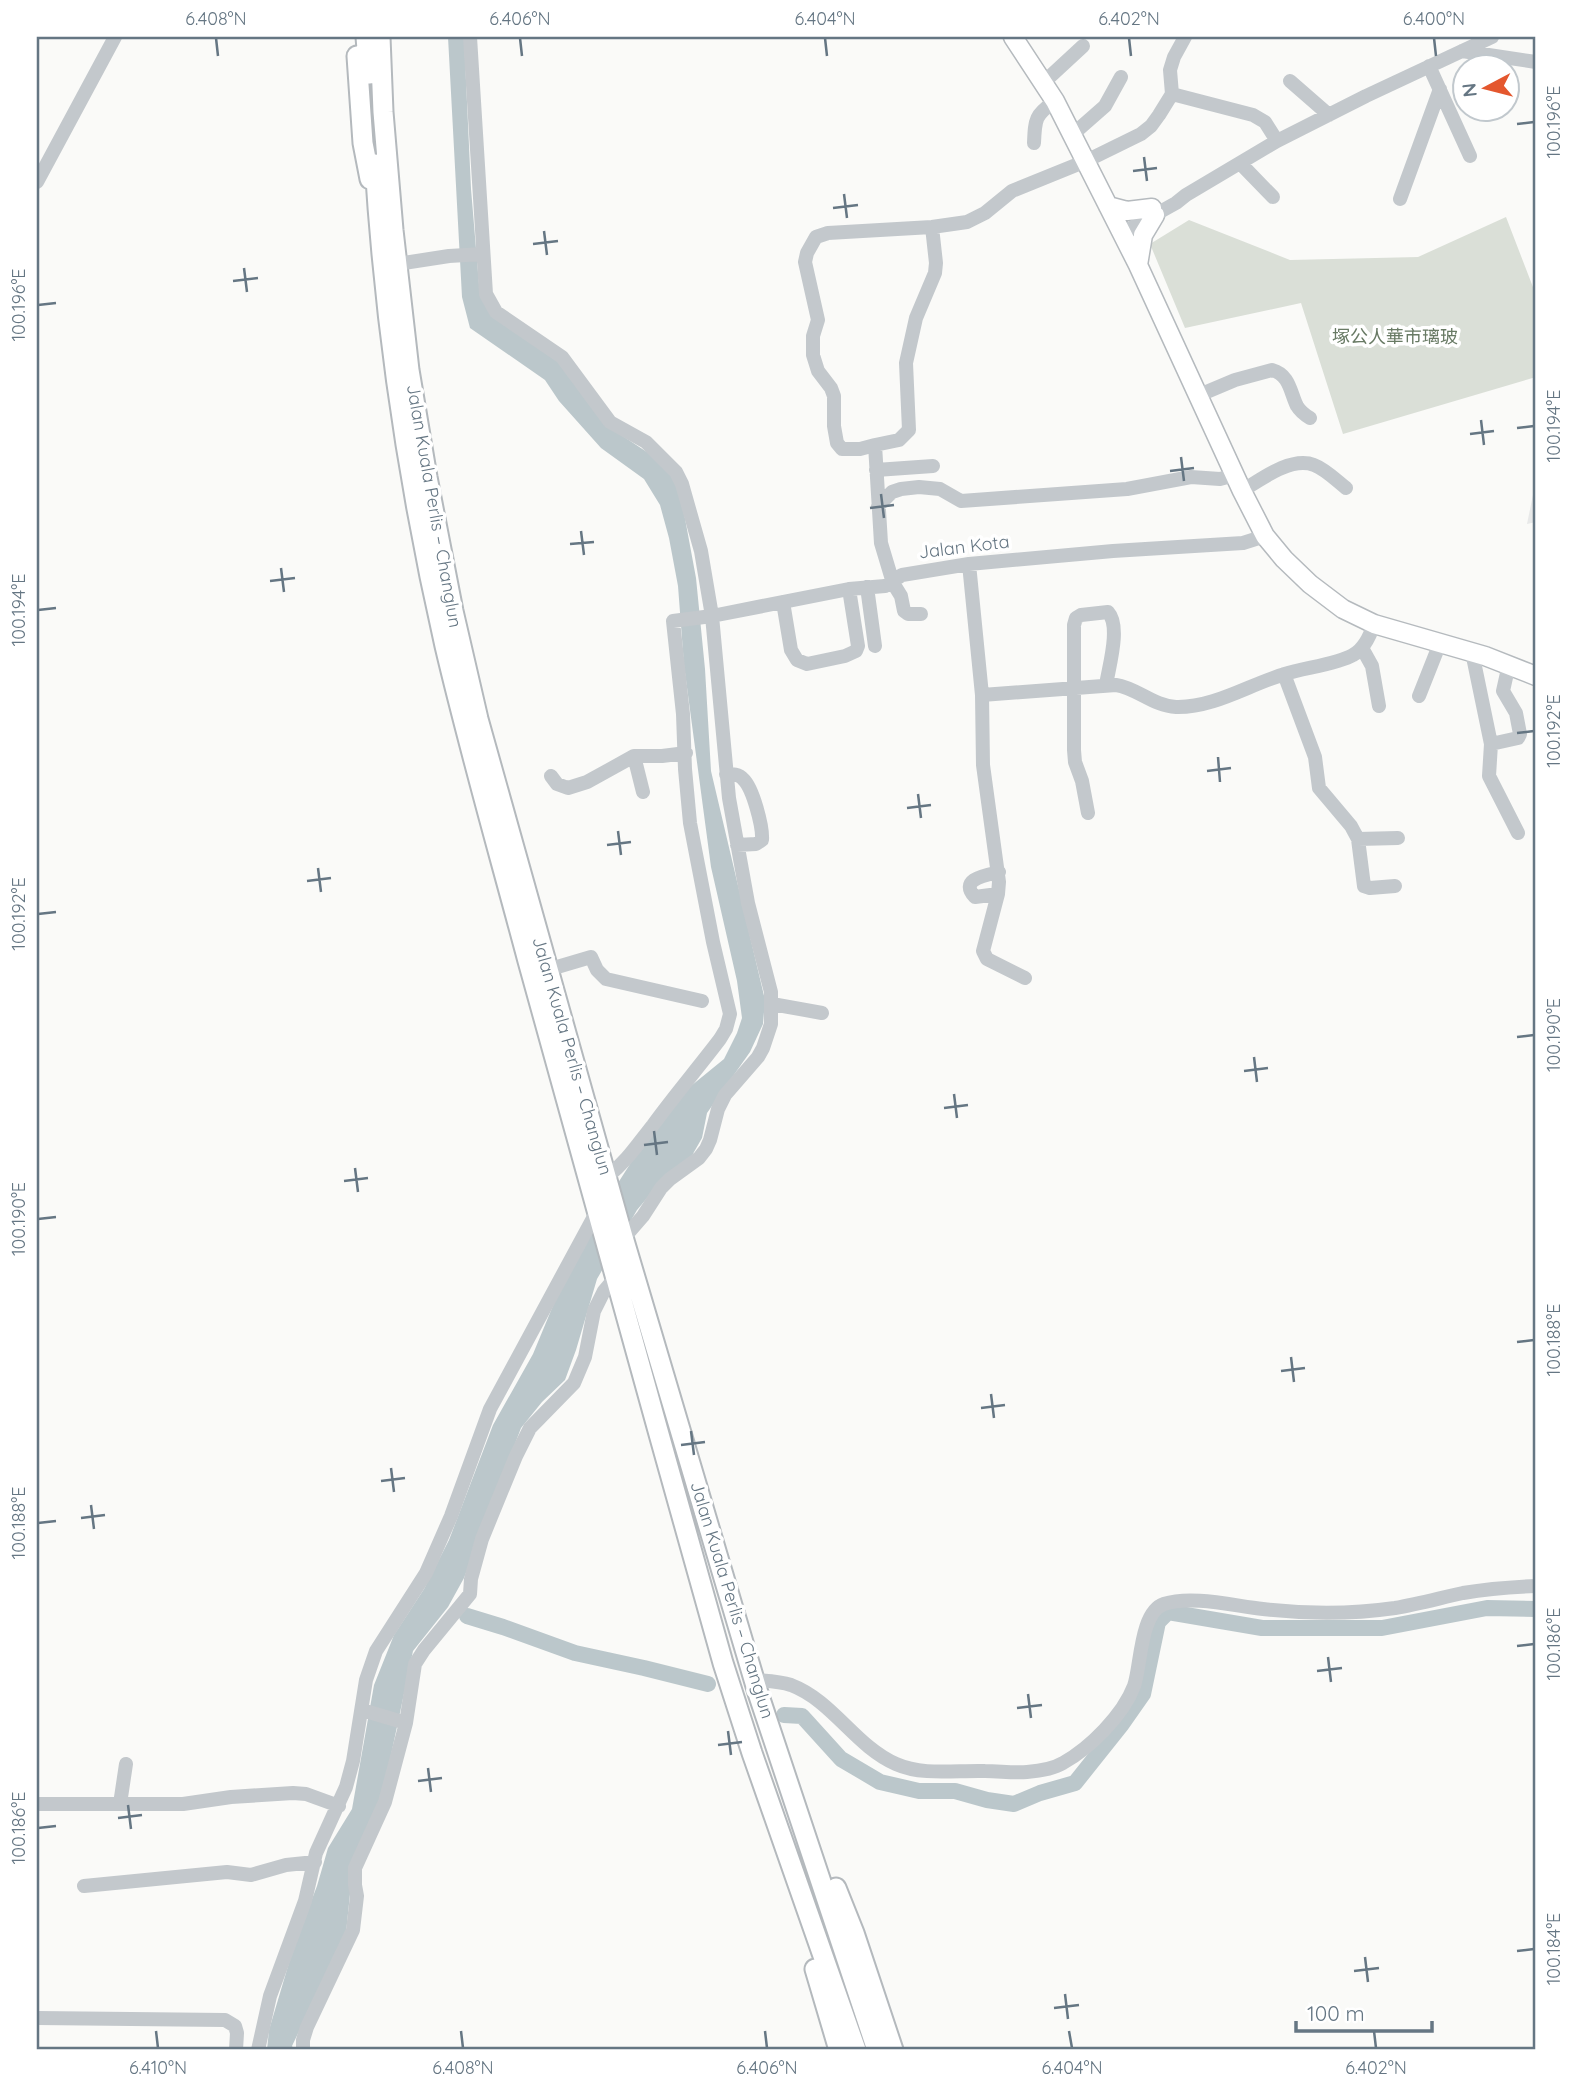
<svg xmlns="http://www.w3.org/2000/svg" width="1573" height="2087" font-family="Quicksand,'Noto Sans SC',sans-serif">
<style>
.built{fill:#e8e9e9}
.green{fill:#dadfd7}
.water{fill:#bbc7cb}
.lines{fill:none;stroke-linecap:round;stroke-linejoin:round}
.river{stroke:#bbc7cb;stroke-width:16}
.major-casing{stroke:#b5babe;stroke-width:21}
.highway-casing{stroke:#b4b9bd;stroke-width:23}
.minor{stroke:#c3c8cc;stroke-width:14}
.major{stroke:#fff;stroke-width:18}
.highway{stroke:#fff;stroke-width:19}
.ticks{fill:none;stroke:#657683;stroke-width:2.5}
.labels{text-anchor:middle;stroke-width:7;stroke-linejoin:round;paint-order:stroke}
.park-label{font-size:18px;fill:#687a64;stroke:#fff}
.street-label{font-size:18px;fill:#657683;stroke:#fff}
.neatline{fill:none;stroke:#657683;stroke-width:2.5}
.ticks-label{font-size:18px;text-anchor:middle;fill:#657683}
</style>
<rect width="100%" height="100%" fill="#fafaf8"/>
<path class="built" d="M 1536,480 L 1536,522 L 1527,524 Z"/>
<path class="green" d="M 1506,217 L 1536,295 L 1536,377 L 1343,434 L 1301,303 L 1185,328 L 1150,244 L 1189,220 L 1290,260 L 1418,257 Z"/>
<path class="water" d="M 448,37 L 464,37 L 471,189 L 480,296 L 562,365 L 612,429 L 659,460 L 679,486 L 696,578 L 705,669 L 711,771 L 765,1000 L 763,1024 L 750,1052 L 707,1113 L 702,1138 L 690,1159 L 668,1173 L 637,1210 L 597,1279 L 576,1350 L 565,1380 L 542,1402 L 521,1428 L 464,1578 L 448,1607 L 413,1651 L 383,1793 L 350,1894 L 346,1933 L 292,2046 L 294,2050 L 267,2050 L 269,2030 L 294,1946 L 317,1886 L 328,1848 L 352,1809 L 374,1685 L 394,1635 L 424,1589 L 449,1540 L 493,1425 L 533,1354 L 562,1284 L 602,1208 L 632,1161 L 686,1090 L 724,1059 L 737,1033 L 742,1018 L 737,981 L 711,867 L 684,665 L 678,586 L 669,538 L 660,505 L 644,479 L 601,448 L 559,401 L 545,380 L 470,328 L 462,297 Z"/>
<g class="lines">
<path class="river" d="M 467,1616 L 503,1627 L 575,1653 L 644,1668 L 708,1684
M 784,1715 L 802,1716 L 841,1759 L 880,1782 L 919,1791 L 955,1791 L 987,1800 L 1014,1804 L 1040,1793 L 1075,1783 L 1122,1724 L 1143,1694 L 1158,1622 L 1168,1612 L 1262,1628 L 1382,1628 L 1487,1608 L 1536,1609"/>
<g class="major-casing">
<path id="major" d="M 1013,37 L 1055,101 L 1138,265 L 1242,491 L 1265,536 L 1284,559 L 1310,584 L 1343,609 L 1374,624 L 1485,656 L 1536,676
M 1108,206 L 1127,211 L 1152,208
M 1138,265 L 1143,235 L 1155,215"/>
</g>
<g class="highway-casing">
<path id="highway" d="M 366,37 L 369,74
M 380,37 L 383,112 L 393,230 L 409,370 L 427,477 L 453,611 L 478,719 L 623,1237 L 758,1693 L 877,2050
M 357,56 L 363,143 L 370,179
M 375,164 C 385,326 409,488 445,646 C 470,752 500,856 528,961 C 591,1195 658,1429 723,1663 L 752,1753 L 856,2050
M 836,1888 L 854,1933 L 893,2050
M 815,1969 L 839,2050"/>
</g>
<path class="minor" d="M 470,37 L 486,294 L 496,312 L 562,357 L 610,422 L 646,442 L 676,472 L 682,484 L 701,551 L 712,616 L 729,798 L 748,903 L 771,992 L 771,1024 L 763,1048 L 758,1057 L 725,1095 L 718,1109 L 710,1140 L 706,1149 L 699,1158 L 670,1179 L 661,1188 L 643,1216 L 623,1239
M 1462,51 L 1536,62
M 1429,66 L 1470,156
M 1290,81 L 1329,115
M 1043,83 L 1083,46
M 1172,94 L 1253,115 L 1265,122 L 1277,141
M 1072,135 L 1105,106 L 1121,77
M 1034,143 C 1035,119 1035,115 1055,101
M 1240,163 L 1273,197
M 37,182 L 115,37
M 1400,199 L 1440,89
M 1122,233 L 1176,203 L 1186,195 L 1277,141 L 1366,96 L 1492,37
M 397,264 L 449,256 L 483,254
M 1197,396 L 1235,380 L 1272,370 C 1290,375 1290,392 1297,406 C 1300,411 1305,415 1310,418
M 875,445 L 860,449 L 842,449 L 837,443 L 834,426 L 834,396 L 831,388 L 818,371 L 813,355 L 813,336 L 818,320 L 805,262 L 807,253 L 816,237 L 828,233 L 932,227 L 967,222 L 985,213 L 1012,191 L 1086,161 L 1141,134 L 1151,126 L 1159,115 L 1172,94 L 1170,70 L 1174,57 L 1185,37
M 876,470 L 933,466
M 1242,491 C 1260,480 1291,456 1314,465 C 1325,469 1336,480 1346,488
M 878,506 L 892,492 L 901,489 L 919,487 L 940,489 L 961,501 L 1127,489 L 1191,477 L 1220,479 L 1235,475
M 969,564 L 982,695 L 983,765 L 999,882 L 998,894 L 983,951 L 987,959 L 1025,978
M 867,587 L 875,646
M 783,602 L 791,650 L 797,660 L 807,664 L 845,656 L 856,651 L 858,646 L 849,589
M 921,614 L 908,614 L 904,611 L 901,596 L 893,583 L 881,543 L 875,445 L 899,440 L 909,430 L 906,363 L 916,318 L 935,273 L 936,263 L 932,227
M 1362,648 L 1372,666 L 1379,706
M 1472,652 L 1491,744 L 1489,776 L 1518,833
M 1284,674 L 1315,757 L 1319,788 L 1351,826 L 1358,839 L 1398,838
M 982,695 L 1116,685 C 1137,688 1153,706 1176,707 C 1214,708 1250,684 1285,674 C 1303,668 1338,664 1353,655 C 1364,649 1370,636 1374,624
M 1419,696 L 1440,643
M 1491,744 L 1518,738 L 1520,734 L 1516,713 L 1503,691 L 1509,664
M 634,756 L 643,792
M 726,774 C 732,774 739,774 743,779 C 753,788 763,827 762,840 L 756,844 L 737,845
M 551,776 L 557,784 L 568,788 L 587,782 L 634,756 L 662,756 L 686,753
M 1088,813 L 1082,781 L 1075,762 L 1074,750 L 1074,625 L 1076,618 L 1081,615 L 1108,612 C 1121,626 1109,666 1106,685
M 1358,839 L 1364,886 L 1370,888 L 1395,886
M 998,894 L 975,897 C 958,879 987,875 999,872
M 547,970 L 591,957 L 597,970 L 606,979 L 702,1001
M 772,1004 L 822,1013
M 607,1177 C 627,1161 637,1145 653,1125 C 674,1096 698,1068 720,1039 L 726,1029 L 730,1014 L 713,942 L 690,823 L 685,769 L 683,714 L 673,621 L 712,616 L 849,589 L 885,586 L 902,575 L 969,564 L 1113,551 L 1243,543 L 1265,536
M 755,1680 C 767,1681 779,1681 791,1685 C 833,1701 855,1746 896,1764 C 923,1776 956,1770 985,1771 C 999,1771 1013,1773 1027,1772 C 1039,1771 1053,1769 1063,1763 C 1090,1748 1123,1715 1134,1686 C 1141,1666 1140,1612 1164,1604 C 1192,1595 1234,1606 1263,1609 C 1306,1614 1353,1614 1395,1608 C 1418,1604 1440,1598 1463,1593 C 1487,1589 1512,1587 1536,1586
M 362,1710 L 406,1723
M 37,1804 L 183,1804 L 231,1797 L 293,1793 L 306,1794 L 339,1806
M 120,1804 L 126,1764
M 84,1886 L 227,1872 L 251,1875 L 286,1865 L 315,1862
M 37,2018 L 225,2020 L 235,2026 L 237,2033 L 236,2050
M 258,2050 L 270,1996 L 305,1901 L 316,1853 L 346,1787 L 353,1761 L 366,1680 L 376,1651 L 426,1573 L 451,1516 L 490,1409 L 597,1211
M 303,2050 L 303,2040 L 307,2027 L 353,1930 L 357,1896 L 355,1885 L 355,1868 L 385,1802 L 406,1723 L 415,1664 L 424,1650 L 470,1594 L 471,1579 L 482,1539 L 516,1456 L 530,1428 L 574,1383 L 585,1357 L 594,1311 L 604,1291 L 615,1278"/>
<use href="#major" class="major"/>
<use href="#highway" class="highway"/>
</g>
<path class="ticks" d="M 216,38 L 218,56M 520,38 L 522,56M 825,38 L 827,56M 1129,38 L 1131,56M 1434,38 L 1436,56M 1517,124 L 1534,122M 1144,157 L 1147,181M 1133,171 L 1157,168M 844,194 L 847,218M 833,208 L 858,205M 544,231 L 547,255M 533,244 L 558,241M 244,268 L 247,292M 233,281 L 258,278M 38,305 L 56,303M 1481,420 L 1484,445M 1517,428 L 1534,426M 1470,434 L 1494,431M 1181,457 L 1184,481M 1170,471 L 1194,468M 881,494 L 884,518M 870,508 L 894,505M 581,531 L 584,555M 570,544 L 594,542M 281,568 L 284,592M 270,581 L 295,578M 38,610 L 56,608M 1517,733 L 1534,731M 1218,757 L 1220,782M 1207,771 L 1231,768M 918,794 L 921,818M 907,808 L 931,805M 618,831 L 621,855M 607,845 L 631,842M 318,868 L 321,892M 307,881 L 331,878M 38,914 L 56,912M 1517,1037 L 1534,1035M 1254,1057 L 1257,1082M 1244,1071 L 1268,1068M 954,1094 L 957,1118M 944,1108 L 968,1105M 654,1131 L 657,1155M 644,1145 L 668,1142M 355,1168 L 358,1192M 344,1181 L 368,1178M 38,1219 L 56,1217M 1517,1342 L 1534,1340M 1291,1357 L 1294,1382M 1281,1371 L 1305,1368M 991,1394 L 994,1418M 981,1408 L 1005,1405M 691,1431 L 694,1455M 681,1445 L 705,1442M 391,1468 L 394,1492M 381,1481 L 405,1478M 91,1505 L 94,1529M 81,1518 L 105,1515M 38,1523 L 56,1521M 1517,1646 L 1534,1644M 1328,1657 L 1331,1682M 1317,1671 L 1342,1668M 1028,1694 L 1031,1718M 1017,1708 L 1042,1705M 728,1731 L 731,1755M 718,1745 L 742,1742M 428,1768 L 431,1792M 418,1781 L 442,1778M 128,1805 L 131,1829M 118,1818 L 142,1815M 38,1828 L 56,1826M 1517,1951 L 1534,1949M 1365,1957 L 1368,1982M 1354,1971 L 1379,1968M 1065,1994 L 1068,2019M 1054,2008 L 1079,2005M 156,2031 L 158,2048M 461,2031 L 463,2048M 765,2031 L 767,2048M 1069,2031 L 1072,2048M 1374,2031 L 1376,2048"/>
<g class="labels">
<g class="park-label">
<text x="1395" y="343">塚公人華市璃玻</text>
</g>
<g class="street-label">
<text transform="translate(434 506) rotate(80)" y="6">Jalan Kuala Perlis – Changlun</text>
<text transform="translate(964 547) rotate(-7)" y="6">Jalan Kota</text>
<text transform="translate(572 1056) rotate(74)" y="6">Jalan Kuala Perlis – Changlun</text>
<text transform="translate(732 1600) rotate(73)" y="6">Jalan Kuala Perlis – Changlun</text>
</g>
</g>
<rect width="1573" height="2087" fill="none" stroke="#ffffff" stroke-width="77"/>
<g transform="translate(1486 88) rotate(263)"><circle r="33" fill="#ffffff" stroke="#c1c8cd" stroke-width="2"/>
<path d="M0-5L12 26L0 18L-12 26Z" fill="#e4572e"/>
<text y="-10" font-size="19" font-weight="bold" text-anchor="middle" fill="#657683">N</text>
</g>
<path d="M1296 2021v10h136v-10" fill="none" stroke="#657683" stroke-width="3.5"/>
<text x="1307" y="2021" font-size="21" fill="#657683" stroke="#ffffff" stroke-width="5" paint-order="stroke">100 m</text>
<rect x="38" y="38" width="1496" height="2010" class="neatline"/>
<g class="ticks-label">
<text x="216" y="25">6.408°N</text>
<text x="520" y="25">6.406°N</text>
<text x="825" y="25">6.404°N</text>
<text x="1129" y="25">6.402°N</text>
<text x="1434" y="25">6.400°N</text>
<text transform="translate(1554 122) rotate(-90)" y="6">100.196°E</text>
<text transform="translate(19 305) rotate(-90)" y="6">100.196°E</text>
<text transform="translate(1554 426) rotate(-90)" y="6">100.194°E</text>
<text transform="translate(19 610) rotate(-90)" y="6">100.194°E</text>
<text transform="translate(1554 731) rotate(-90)" y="6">100.192°E</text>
<text transform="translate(19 914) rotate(-90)" y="6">100.192°E</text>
<text transform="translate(1554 1035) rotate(-90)" y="6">100.190°E</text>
<text transform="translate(19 1219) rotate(-90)" y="6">100.190°E</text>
<text transform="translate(1554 1340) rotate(-90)" y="6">100.188°E</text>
<text transform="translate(19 1523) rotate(-90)" y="6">100.188°E</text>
<text transform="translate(1554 1644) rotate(-90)" y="6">100.186°E</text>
<text transform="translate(19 1828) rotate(-90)" y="6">100.186°E</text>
<text transform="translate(1554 1949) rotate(-90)" y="6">100.184°E</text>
<text x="158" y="2074">6.410°N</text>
<text x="463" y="2074">6.408°N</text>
<text x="767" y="2074">6.406°N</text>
<text x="1072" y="2074">6.404°N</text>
<text x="1376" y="2074">6.402°N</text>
</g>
</svg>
